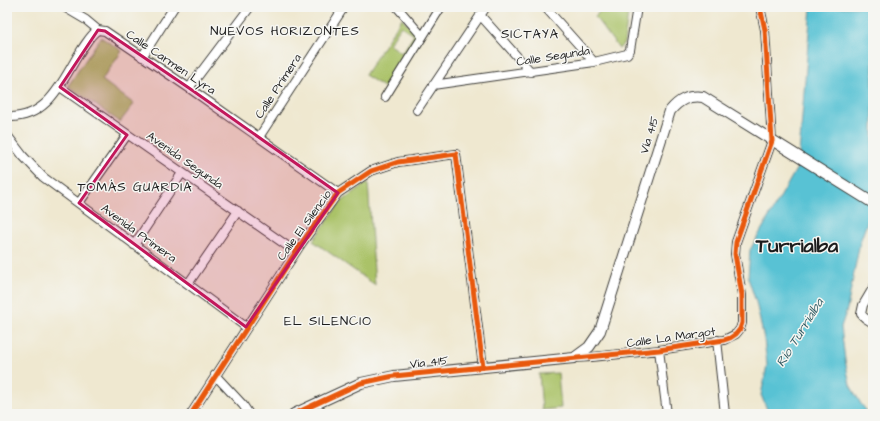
<svg xmlns="http://www.w3.org/2000/svg" width="880" height="421" font-family="'Architects Daughter',sans-serif">
<style>
.green{fill:#aac268;stroke:#636f42;fill-rule:evenodd}
.water{fill:#58c2d4;stroke:#3a6f78}
.lines{fill:none;stroke-linecap:round;stroke-linejoin:round}
.minor-casing{stroke:#3c3b37;stroke-width:10}
.tertiary-casing{stroke:#3c3b37;stroke-width:12}
.minor{stroke:#fff;stroke-width:8}
.tertiary{stroke:#fff;stroke-width:10}
.cycleway-casing{stroke:#f6f6f2;stroke-width:8}
.cycleway{stroke:#e8590c;stroke-width:5}
.marked{fill:#c2185b;fill-opacity:0.2;stroke:#c2185b;stroke-width:3;stroke-linejoin:round}
.labels{text-anchor:middle;stroke-width:3;stroke-linejoin:round;paint-order:stroke}
.street-label{font-size:12px;fill:#1c1c1c;stroke:#f6f6f2}
.neighbourhood-label{font-size:13px;letter-spacing:1px;fill:#1c1c1c;stroke:#f6f6f2}
.water-label{font-size:13px;font-style:italic;fill:#345e66;stroke:#f6f6f2}
.town-label{font-size:20px;font-weight:bold;fill:#1c1c1c;stroke:#f6f6f2}
</style>
<rect width="100%" height="100%" fill="#f6f6f2"/>
<filter id="ink" filterUnits="userSpaceOnUse"><feTurbulence type="fractalNoise" baseFrequency=".025" numOctaves="2"/><feDisplacementMap in="SourceGraphic" scale="8" xChannelSelector="R" yChannelSelector="G"/><feConvolveMatrix kernelMatrix="1 2 1 2 8 2 1 2 1" color-interpolation-filters="sRGB"/></filter>
<filter id="wash" filterUnits="userSpaceOnUse"><feTurbulence type="fractalNoise" baseFrequency=".012" numOctaves="4" result="noise"/><feDisplacementMap in="SourceGraphic" scale="16" xChannelSelector="R" yChannelSelector="G"/><feGaussianBlur stdDeviation="0.9" result="paint"/><feColorMatrix in="noise" values="0 0 0 0 0 0 0 0 0 0 0 0 0 0 0 0 0 1.4 0 .05"/><feComposite in="paint" operator="in"/></filter>
<g filter="url(#wash)">
<rect width="100%" height="100%" fill="#efe8d0"/>
<path class="green" d="M 603,7 L 629,7 L 624,43 L 619,49 L 595,17 Z
M 402,18 L 419,36 L 387,89 L 365,75 ZM 401,26 L 414,35 L 402,53 L 389,44 Z
M 101,37 L 122,51 L 102,80 L 134,104 L 120,122 L 68,86 Z
M 368,182 L 375,285 L 313,241 L 340,203 Z
M 558,373 L 561,408 L 542,410 L 539,374 Z"/>
<path class="water" d="M 811,7 L 873,7 L 873,206 L 860,242 L 847,309 L 841,327 L 845,360 L 850,385 L 861,404 L 869,414 L 769,414 L 761,395 L 767,365 L 764,339 L 756,302 L 748,278 L 750,250 L 798,166 Z"/>
</g>
<g filter="url(#ink)">
<g class="lines">
<g class="minor-casing">
<path id="minor" d="M 64,7 L 86,20 L 98,30
M 397,7 L 422,36
M 545,7 L 594,62
M 480,15 L 531,72
M 142,57 L 174,7
M 433,85 L 594,62 L 627,54 L 630,50 L 637,7
M 60,87 L 296,252
M 189,88 L 250,7
M 385,97 L 441,7
M 417,110 L 486,7
M 7,117 C 50,119 63,78 82,49 C 87,42 91,34 98,30 L 105,31 L 189,88 L 338,193
M 7,135 L 23,156 L 43,177 L 246,327
M 259,137 L 344,7
M 79,203 L 127,135
M 134,245 L 182,173
M 188,284 L 238,211
M 873,288 L 863,305 L 861,314 L 865,318 L 873,323
M 717,340 L 725,414
M 659,350 L 667,414
M 574,358 L 592,357 L 659,350 L 724,340 L 736,334 L 740,329 L 742,323 L 742,295 L 735,254 L 736,242 L 772,141 L 765,30 L 760,7
M 215,375 L 243,405 L 249,414
M 191,414 L 301,244 L 338,193 L 371,171 L 398,162 L 456,154 L 483,367"/>
</g>
<g class="tertiary-casing">
<path id="tertiary" d="M 294,414 L 361,383 L 394,376 L 574,358 L 589,347 L 600,331 L 670,111 C 679,100 688,95 703,97 L 873,203"/>
</g>
<use href="#minor" class="minor"/>
<use href="#tertiary" class="tertiary"/>
<g class="cycleway-casing">
<path id="cycleway" d="M 191,414 L 301,244 L 338,193 L 371,171 L 398,162 L 456,154 L 483,367
M 294,414 L 361,383 L 394,376 L 659,350 L 724,340 L 730,338 L 736,334 L 740,329 L 742,323 L 742,295 L 735,254 L 736,242 L 772,141 L 765,30 L 760,7"/>
</g>
<use href="#cycleway" class="cycleway"/>
</g>
</g>
<path class="marked" d="M 98,30 L 105,31 L 189,88 L 338,193 L 246,327 L 79,203 L 127,135 L 60,87 Z"/>
<g class="labels">
<g class="street-label">
<text transform="translate(553 56) rotate(-9)" y="4">Calle Segunda</text>
<text transform="translate(171 62) rotate(34)" y="4">Calle Carmen Lyra</text>
<text transform="translate(278 86) rotate(-57)" y="4">Calle Primera</text>
<text transform="translate(649 135) rotate(-73)" y="4">Vía 415</text>
<text transform="translate(185 160) rotate(35)" y="4">Avenida Segunda</text>
<text transform="translate(304 225) rotate(-54)" y="4">Calle El Silencio</text>
<text transform="translate(139 233) rotate(36)" y="4">Avenida Primera</text>
<text transform="translate(671 337) rotate(-8)" y="4">Calle La Margot</text>
<text transform="translate(429 362) rotate(-6)" y="4">Vía 415</text>
</g>
<g class="neighbourhood-label">
<text x="285" y="35">NUEVOS HORIZONTES</text>
<text x="530" y="38">SICTAYA</text>
<text x="135" y="191">TOMÁS GUARDIA</text>
<text x="328" y="325">EL SILENCIO</text>
</g>
<g class="water-label">
<text transform="translate(799 332) rotate(-58)" y="5">Río Turrialba</text>
</g>
<g class="town-label">
<text x="797" y="252">Turrialba</text>
</g>
</g>
<rect width="880" height="421" fill="none" stroke="#f6f6f2" stroke-width="24"/>
</svg>
